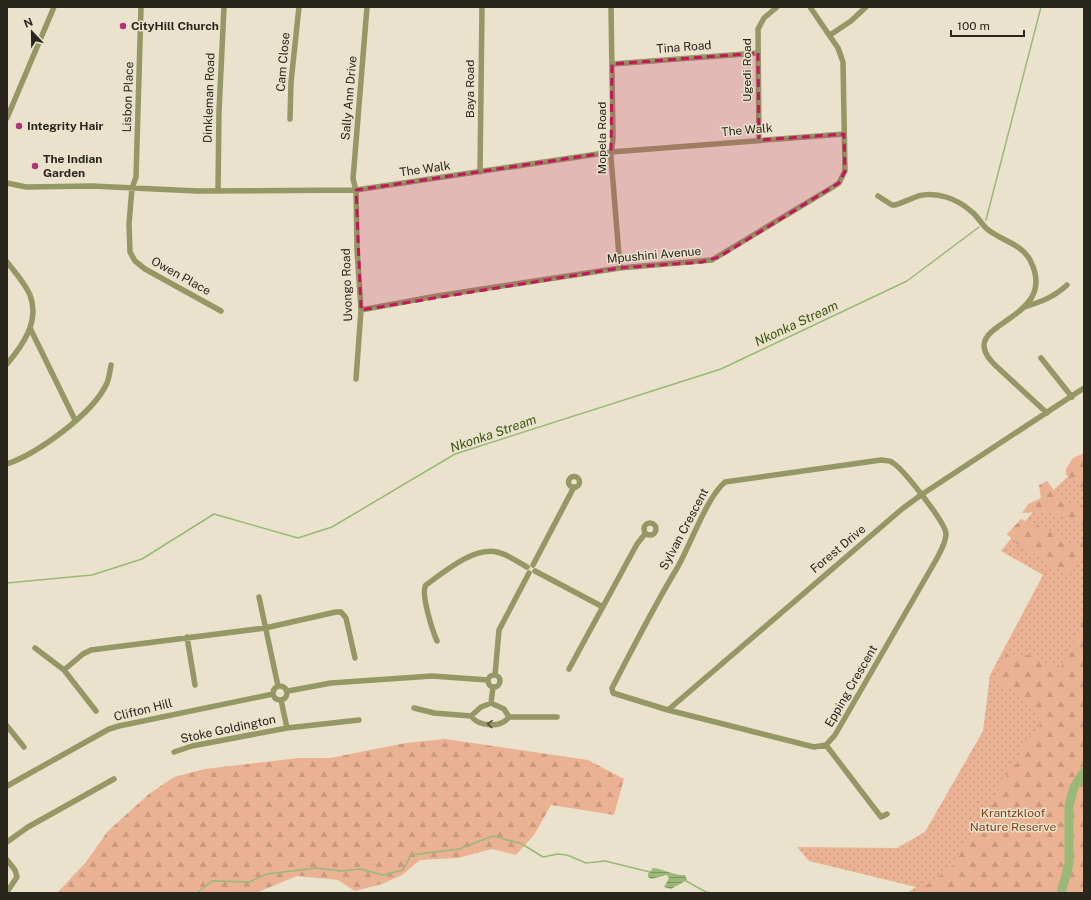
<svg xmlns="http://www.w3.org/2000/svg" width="1091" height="900" font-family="'Public Sans',sans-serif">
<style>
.grass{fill:url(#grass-dots)}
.forest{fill:url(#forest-firs)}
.water{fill:url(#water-rules)}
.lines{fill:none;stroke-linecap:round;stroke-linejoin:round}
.stream{stroke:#9ab878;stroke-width:1.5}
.river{stroke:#9ab878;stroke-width:9}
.street{stroke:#959764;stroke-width:5.5}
.oneway{stroke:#4f4e36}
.marked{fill:#c2185b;fill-opacity:0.2;stroke:#c2185b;stroke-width:3;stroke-dasharray:8 5;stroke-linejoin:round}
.poi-dot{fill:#b5327a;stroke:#eae2cc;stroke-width:1.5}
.labels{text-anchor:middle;stroke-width:3;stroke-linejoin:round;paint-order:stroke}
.poi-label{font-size:12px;font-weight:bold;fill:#29261e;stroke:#eae2cc;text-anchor:start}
.street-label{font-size:12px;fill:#29261e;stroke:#eae2cc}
.park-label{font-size:12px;fill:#80421b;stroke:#eae2cc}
.water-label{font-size:13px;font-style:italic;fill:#3b5611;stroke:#eae2cc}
</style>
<defs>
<pattern id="grass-dots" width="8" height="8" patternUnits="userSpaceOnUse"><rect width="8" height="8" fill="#eab293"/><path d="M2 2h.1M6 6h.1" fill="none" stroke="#c9997e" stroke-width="1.8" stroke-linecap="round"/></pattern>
<pattern id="forest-firs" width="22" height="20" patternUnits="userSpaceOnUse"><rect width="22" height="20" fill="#eab293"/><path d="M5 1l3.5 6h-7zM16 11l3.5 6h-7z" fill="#c9997e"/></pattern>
<pattern id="water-rules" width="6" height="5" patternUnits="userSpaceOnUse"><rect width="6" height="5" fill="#9ab878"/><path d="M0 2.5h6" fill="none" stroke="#7e9562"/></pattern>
</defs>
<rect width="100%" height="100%" fill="#eae2cc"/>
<path class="grass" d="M 1084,461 L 1084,893 L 907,893 L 916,887 L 809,861 L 797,847 L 897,848 L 925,832 L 983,731 L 990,675 L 1043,575 L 1001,551 L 1040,503 Z"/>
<path class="forest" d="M 1084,453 L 1084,489 L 1079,487 L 1078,479 L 1066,475 L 1066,469 L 1073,458 Z
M 1047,481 L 1061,500 L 1084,506 L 1084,526 L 1049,511 L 1022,513 L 1028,504 L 1041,498 L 1039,485 Z
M 1021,519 L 1062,536 L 1071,548 L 1083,540 L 1084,529 L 1084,567 L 1083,559 L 1078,560 L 1070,576 L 1016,543 L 1007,534 Z
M 1084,606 L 1084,893 L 916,893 L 954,865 L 957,855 L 973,836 L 995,799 L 995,794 L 1007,776 L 1005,769 L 1017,764 L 1021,746 L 1040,726 L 1035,707 L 995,679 L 1006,654 L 1029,655 L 1058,669 L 1061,668 C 1068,655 1086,623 1082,609 Z
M 445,739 L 588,760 L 624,779 L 614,815 L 551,805 L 534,835 L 516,855 L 492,849 L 458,858 L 420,860 L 402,875 L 382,884 L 355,891 L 338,880 L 297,876 L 256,893 L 57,893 L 86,862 L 107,832 L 149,794 L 174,777 L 205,769 L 298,758 L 330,758 L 406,743 Z"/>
<path class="water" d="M 653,868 C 665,869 673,876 685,875 L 687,880 L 671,889 L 664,887 L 669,878 L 667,875 L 651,879 L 648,877 L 648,874 Z"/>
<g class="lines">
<path class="stream" d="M 986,220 L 1041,7
M 7,583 L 92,575 L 142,559 L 214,514 L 298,538 L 332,527 L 455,454 L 721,369 L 907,281 L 979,227
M 686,881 L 706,892 L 713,893
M 197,893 L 212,881 L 249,882 L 267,874 L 316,868 L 341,871 L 360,869 L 383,875 L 403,870 L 411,855 L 459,849 L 493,836 L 522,844 L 543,857 L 558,854 L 567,855 L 586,863 L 605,861 L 650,872"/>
<path class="river" d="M 1061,893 L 1069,864 L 1069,806 L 1074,787 L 1084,772"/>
<path class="street" d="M 141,7 L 136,177 L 132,188 L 129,224 L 130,252 L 135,261 L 145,269 L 221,311
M 611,7 L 613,138 L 611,157 L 620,268
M 830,35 L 851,21 L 866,7
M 612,64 L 758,53
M 7,118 L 54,7
M 290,119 L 291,82 L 299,7
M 759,140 L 758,29 L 764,18 L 777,7
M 480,172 L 482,7
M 7,183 L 26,187 L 92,186 L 197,191 L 356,190 L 611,152 L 844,134
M 218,190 L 219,111 L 224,7
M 878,196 L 892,205 L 895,205 C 903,203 910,199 918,196 C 937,191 958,199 972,212 C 977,216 981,223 986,228 C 999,240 1021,243 1030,260 C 1057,312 985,320 984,345 C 984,354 991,361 996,366 L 1047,413
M 7,262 C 15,272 25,283 30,295 C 40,321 23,345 7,364
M 1024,307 C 1041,302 1054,297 1067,285
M 361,310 L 437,296 L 620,268 L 712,260 L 833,187 L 839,183 L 845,171 L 843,62 L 838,48 L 810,7
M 30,328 L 75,420
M 1041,358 L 1072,397
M 356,379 L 361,310 L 357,250 L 356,190 L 353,179 L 367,7
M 7,464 C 38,453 93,414 107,383 C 109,378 110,371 111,365
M568.5 482a5.5 5.5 0 1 1 11 0a5.5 5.5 0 1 1-11 0Z
M644 529a6 6 0 1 1 12 0a6 6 0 1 1-12 0Z
M 533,565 L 574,487
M 535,571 L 603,607
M 259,597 L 278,686
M 187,637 L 195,685
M 437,641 C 433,632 420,593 426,585 C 444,572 473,547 497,552 C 507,554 518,562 527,567
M 35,648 L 64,670 L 96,711
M 569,669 L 637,544 L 645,534
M 64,670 L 83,654 L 91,650 L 265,628 L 336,612 L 341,612 L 346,618 L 355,658
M 495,675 L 499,630 L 529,573
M488 681a6 6 0 1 1 12 0a6 6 0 1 1-12 0Z
M273 693a7 7 0 1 1 14 0a7 7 0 1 1-14 0Z
M 288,691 L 331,683 L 432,676 L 488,680
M 281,700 L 287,728
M 491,703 L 493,687
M 414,708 L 434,713 L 471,716 C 479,727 501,728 509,717
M 668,710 L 814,747 L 826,745 L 835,735 L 936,560 C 940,552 946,543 946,534 C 946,523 903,469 893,463 C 890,460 886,461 881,460 L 725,482 C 706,498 690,547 676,570 C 653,608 633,648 612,688 L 613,693 L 668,710 L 902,509 L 921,495 L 1084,388
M 471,716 L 481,707 L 491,703 L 504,709 L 509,717
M 509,717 L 557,717
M 7,726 L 24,747
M 826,745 L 881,817 L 887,814
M 174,752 L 192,746 L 287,728 L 359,720
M 7,786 L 109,729 L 119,726 L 273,694
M 7,842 L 28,827 L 114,779
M 7,860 L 15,870 L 17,877 L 7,892"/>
</g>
<defs><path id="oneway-chevron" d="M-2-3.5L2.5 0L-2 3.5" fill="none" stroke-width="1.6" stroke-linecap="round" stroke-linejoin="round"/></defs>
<use class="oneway" href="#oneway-chevron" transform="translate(490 724) rotate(-178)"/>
<path class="marked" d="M 758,53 L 759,140 L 844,134 L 845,171 L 839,183 L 719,257 L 702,262 L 620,268 L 361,310 L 356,190 L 611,152 L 612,64 Z"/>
<g class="poi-dot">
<circle cx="123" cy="26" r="4"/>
<circle cx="19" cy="126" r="4"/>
<circle cx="35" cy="166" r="4"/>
</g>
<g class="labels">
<g class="poi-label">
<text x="131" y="30">CityHill Church</text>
<text x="27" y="130">Integrity Hair</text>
<text x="43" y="163">The Indian<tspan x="43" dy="14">Garden</tspan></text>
</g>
<g class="street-label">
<text transform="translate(684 47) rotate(-4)" y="4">Tina Road</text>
<text transform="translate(283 62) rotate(-85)" y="4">Cam Close</text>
<text transform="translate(747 70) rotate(-90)" y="4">Ugedi Road</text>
<text transform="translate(470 89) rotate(-90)" y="4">Baya Road</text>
<text transform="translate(128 97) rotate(-88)" y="4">Lisbon Place</text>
<text transform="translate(209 98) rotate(-88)" y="4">Dinkleman Road</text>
<text transform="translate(349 98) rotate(-85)" y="4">Sally Ann Drive</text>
<text transform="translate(747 130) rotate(-5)" y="4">The Walk</text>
<text transform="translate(602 138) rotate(-90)" y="4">Mopela Road</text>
<text transform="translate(425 169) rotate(-8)" y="4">The Walk</text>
<text transform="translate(654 255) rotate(-5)" y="4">Mpushini Avenue</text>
<text transform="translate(181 276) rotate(29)" y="4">Owen Place</text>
<text transform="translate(347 285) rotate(-92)" y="4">Uvongo Road</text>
<text transform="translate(684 529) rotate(-62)" y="4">Sylvan Crescent</text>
<text transform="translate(838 549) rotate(-40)" y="4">Forest Drive</text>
<text transform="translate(851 686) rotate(-60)" y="4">Epping Crescent</text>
<text transform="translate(143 710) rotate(-14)" y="4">Clifton Hill</text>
<text transform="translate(228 729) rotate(-12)" y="4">Stoke Goldington</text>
</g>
<g class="park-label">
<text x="1013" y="817">Krantzkloof<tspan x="1013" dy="14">Nature Reserve</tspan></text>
</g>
<g class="water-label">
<text transform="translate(796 323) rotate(-25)" y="5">Nkonka Stream</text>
<text transform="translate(493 433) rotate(-19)" y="5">Nkonka Stream</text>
</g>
</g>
<rect width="1091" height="900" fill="none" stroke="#29261e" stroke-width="16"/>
<g transform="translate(32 32) rotate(338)" stroke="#eae2cc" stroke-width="3" paint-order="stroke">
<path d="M0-3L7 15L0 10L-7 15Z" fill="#29261e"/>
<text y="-6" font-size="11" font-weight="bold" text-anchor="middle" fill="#29261e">N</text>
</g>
<path d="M951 30v6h73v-6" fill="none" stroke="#29261e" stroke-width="2"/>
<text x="957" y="30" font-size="12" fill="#29261e" stroke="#eae2cc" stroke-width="3" paint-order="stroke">100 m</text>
</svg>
